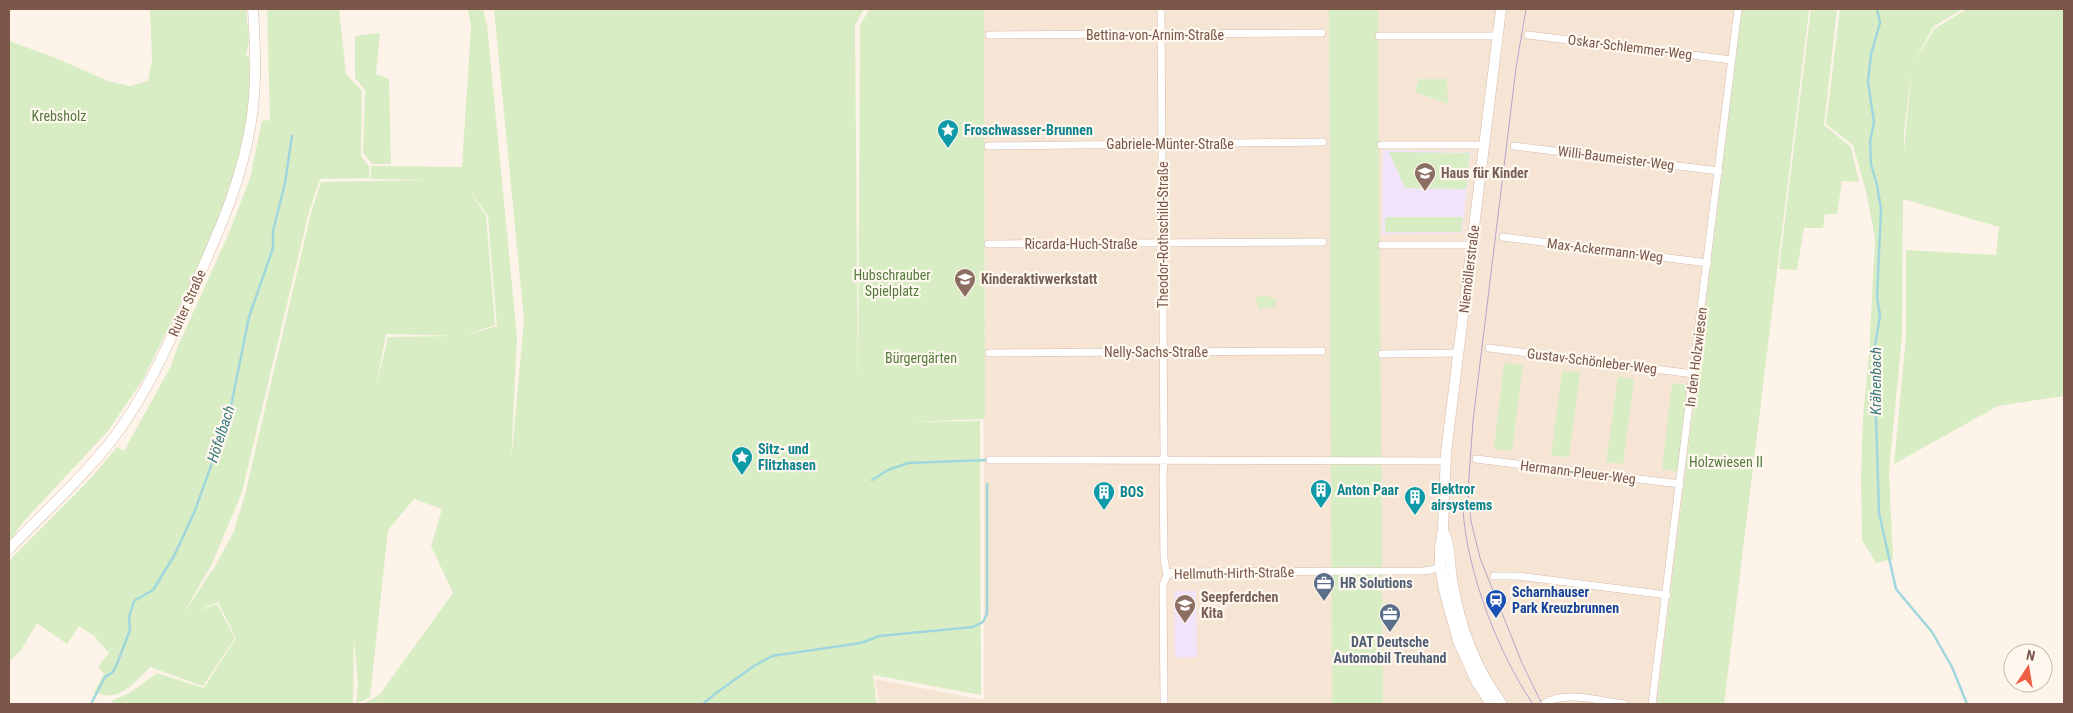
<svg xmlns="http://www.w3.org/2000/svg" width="2073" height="713" font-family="'Roboto Condensed',sans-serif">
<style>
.residential{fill:#f6e5d5}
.education{fill:#f1e4fa}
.green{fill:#d8edc4;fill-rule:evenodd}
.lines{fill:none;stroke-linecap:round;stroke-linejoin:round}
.stream{stroke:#a0d7dc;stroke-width:2.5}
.minor-casing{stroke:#d4bcaf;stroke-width:8}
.secondary-casing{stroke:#d7bcab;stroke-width:11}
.minor{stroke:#fff;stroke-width:7}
.secondary{stroke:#fff;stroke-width:10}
.tram{stroke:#b5a4c9;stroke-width:1}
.labels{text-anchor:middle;stroke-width:4.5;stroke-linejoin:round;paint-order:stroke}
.street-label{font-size:14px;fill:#7a5749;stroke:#fff8ef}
.park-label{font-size:14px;fill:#547a3d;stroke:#fff8ef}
.culture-label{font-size:14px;font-weight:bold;fill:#0d838f;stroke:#fff8ef;text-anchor:start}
.education-label{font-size:14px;font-weight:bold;fill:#785e54;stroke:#fff8ef;text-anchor:start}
.service-label{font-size:14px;font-weight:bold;fill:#4e5e75;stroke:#fff8ef;text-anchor:start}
.transit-label{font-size:14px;font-weight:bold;fill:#164399;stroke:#fff8ef;text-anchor:start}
.water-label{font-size:15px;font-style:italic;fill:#3c7a80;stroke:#fff8ef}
</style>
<rect width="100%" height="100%" fill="#fef3e8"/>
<path class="residential" d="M 983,9 L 1809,9 L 1724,704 L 1583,704 L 1567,702 L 1552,704 L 879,704 L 875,679 L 984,700 Z"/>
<path class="education" d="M 1383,150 L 1471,152 L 1462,233 L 1382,234 Z
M 1174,591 L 1196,591 L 1197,657 L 1175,658 Z"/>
<path class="green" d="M 150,9 L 246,9 L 249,41 L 246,55 L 249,58 L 250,90 L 246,124 L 237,174 L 198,268 L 142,381 L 108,431 L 24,521 L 9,542 L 9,41 L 56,58 L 108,81 L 129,86 L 148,81 L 152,60 Z
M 267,9 L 339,9 L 346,74 L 362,91 L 361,156 L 369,166 L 370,178 L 320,179 L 309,212 L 242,492 L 212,564 L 181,617 L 217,563 L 234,531 L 245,494 L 311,213 L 321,182 L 431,180 L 371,179 L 371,166 L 462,167 L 471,26 L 468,9 L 483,9 L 487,25 L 517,337 L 511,463 L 524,320 L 494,9 L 864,9 L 855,25 L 858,388 L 860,25 L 870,9 L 984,9 L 985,419 L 906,422 L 980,421 L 981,695 L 873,675 L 877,704 L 363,704 L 380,694 L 453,593 L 431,546 L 442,509 L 414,499 L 388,530 L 370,697 L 356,704 L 358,685 L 354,639 L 353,704 L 112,704 L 113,700 L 128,694 L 157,673 L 204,688 L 236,638 L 218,602 L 194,612 L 217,604 L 235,638 L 203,686 L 150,667 C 134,683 118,704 94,692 L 104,674 L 98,667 L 109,653 L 94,636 L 79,626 L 67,644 L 37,623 L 21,650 L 9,662 L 9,561 L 92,477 L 117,447 L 124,451 L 171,366 L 178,346 L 229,233 L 250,178 L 262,121 L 270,120 ZM 467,186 L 488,216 L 497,326 L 461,336 L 495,325 L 486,216 ZM 386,334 L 457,336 L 458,336 L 388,337 L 376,388 Z
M 1329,9 L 1378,9 L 1383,704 L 1332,704 Z
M 1742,9 L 1809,9 L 1724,704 L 1657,704 Z
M 1811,9 L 1837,9 L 1824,125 L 1851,147 L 1859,182 L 1842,181 L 1837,214 L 1825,214 L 1823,228 L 1804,228 L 1797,270 L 1779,269 Z
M 1840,9 L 1962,9 L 1933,27 L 1912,67 L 1904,132 L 1904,151 L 1912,67 L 1934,29 L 1967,9 L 2064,9 L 2064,396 L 1998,406 L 1894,464 L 1906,337 L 1906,250 L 1996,255 L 1999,227 L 1903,199 L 1902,336 L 1889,472 L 1893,559 L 1876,563 L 1862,540 L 1861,478 L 1863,417 L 1869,354 L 1875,239 L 1867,195 L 1853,145 L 1826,124 Z
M 380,33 L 376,74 L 389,79 L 391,164 L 372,164 L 363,153 L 365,90 L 355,78 L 355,36 Z
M 1419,79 L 1447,79 L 1448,104 L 1415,92 Z
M 1389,152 L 1470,153 L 1466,189 L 1405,188 Z
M 1385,217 L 1463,217 L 1461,232 L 1385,232 Z
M 1266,296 L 1276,299 L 1275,308 L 1267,307 L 1259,309 L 1255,297 Z
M 1504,363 L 1523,365 L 1512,451 L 1494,449 Z
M 1562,371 L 1580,372 L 1569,457 L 1551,456 Z
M 1618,377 L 1634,379 L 1623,464 L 1606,462 Z
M 1672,383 L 1687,385 L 1678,472 L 1662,469 Z"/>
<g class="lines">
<path class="stream" d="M 1877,9 L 1880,23 L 1871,54 L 1868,82 L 1874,122 L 1870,142 L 1871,164 L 1877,185 L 1881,209 L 1877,297 L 1880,315 L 1874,353 L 1879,513 L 1896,589 L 1932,632 L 1952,667 L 1967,704
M 872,480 L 888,470 L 908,463 L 987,460
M 91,704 L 105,677 L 113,672 L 117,664 L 130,630 L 129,617 L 134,601 L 153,590 L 174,556 L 194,513 L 229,416 L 249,317 L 273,248 L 273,231 L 285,183 L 292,136
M 703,704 L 716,693 L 754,666 L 772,656 L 861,643 L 879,636 L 973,627 L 983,622 L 987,614 L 987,484"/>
<g class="minor-casing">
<path id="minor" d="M 1161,9 L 1164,460 L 1163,476 L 1164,559 L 1167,575 L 1163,585 L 1164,704
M 989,35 L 1322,33
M 1528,35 L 1732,60
M 1379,36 L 1498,36
M 1381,145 L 1485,145
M 988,146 L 1323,142
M 1514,146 L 1719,171
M 1503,237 L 1708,263
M 988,244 L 1323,242
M 1382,245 L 1472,245
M 1489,348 L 1694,374
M 989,353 L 1322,351
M 1382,354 L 1458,353
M 1476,459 L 1680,484
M 990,460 L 1445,461
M 1167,575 L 1173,572 L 1423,571 L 1431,570 L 1442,566
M 1494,576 L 1518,576 L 1667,595
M 1543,704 C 1566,690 1599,701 1624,704
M 1652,704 L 1738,9"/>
</g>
<g class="secondary-casing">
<path id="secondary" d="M 1443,530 C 1451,545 1449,562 1452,579 C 1459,623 1475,668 1502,704
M 9,549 C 44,512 84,477 115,436 C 144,397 164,354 184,310 C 212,246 243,184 252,115 C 257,79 255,44 253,9
M 1491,704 L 1476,681 L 1458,641 L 1444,590 L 1440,566 L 1440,547 L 1443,529 L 1446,453 L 1501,9"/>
</g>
<use href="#minor" class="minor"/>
<use href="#secondary" class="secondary"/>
<path class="tram" d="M 1526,9 L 1516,68 L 1473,421 L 1468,491 L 1471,521 L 1480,558 L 1522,663 L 1542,704
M 1463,510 C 1467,572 1498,653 1533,704"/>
</g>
<defs>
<g id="sight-pin" transform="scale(1.125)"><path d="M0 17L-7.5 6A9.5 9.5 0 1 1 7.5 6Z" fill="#0f9aa8" stroke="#fff8ef"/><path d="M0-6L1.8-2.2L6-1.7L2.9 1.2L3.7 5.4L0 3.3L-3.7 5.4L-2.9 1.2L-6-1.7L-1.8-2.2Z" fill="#fff"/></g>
<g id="school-pin" transform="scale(1.125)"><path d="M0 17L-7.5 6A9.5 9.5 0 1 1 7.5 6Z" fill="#8d6e63" stroke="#fff8ef"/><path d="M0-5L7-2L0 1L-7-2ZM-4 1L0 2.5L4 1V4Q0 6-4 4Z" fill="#fff"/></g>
<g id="building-pin" transform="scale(1.125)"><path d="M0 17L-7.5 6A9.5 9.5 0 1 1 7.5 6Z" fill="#0f9aa8" stroke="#fff8ef"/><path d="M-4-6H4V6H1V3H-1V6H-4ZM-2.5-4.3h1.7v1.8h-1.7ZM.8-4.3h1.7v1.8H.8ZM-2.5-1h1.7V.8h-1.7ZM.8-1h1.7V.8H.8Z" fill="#fff"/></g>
<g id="office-pin" transform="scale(1.125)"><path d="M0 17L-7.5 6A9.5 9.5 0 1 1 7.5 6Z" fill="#5c6f8a" stroke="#fff8ef"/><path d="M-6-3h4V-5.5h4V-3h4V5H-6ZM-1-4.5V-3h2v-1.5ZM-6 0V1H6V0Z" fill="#fff"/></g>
<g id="station-pin" transform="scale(1.125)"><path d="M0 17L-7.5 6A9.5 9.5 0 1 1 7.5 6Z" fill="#1a4fb4" stroke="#fff8ef"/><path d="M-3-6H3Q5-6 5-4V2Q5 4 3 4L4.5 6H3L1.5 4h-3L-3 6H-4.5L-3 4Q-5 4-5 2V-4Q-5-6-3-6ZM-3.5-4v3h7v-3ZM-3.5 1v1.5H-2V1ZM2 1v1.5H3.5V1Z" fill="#fff"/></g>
</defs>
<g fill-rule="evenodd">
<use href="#sight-pin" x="948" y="130"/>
<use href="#school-pin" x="1425" y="173"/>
<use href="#school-pin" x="965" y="279"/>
<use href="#sight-pin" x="742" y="457"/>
<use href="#building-pin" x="1321" y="490"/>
<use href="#building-pin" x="1104" y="492"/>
<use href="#building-pin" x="1415" y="497"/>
<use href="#office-pin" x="1324" y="583"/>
<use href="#station-pin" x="1496" y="600"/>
<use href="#school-pin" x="1185" y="605"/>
<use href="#office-pin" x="1390" y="614"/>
</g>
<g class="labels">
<g class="street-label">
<text x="1155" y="40">Bettina-von-Arnim-Straße</text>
<text transform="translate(1630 47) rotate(7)" y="5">Oskar-Schlemmer-Weg</text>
<text x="1170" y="149">Gabriele-Münter-Straße</text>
<text transform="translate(1616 158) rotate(7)" y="5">Willi-Baumeister-Weg</text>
<text transform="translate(1163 235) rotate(-90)" y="5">Theodor-Rothschild-Straße</text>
<text x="1081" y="249">Ricarda-Huch-Straße</text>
<text transform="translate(1605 250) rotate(7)" y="5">Max-Ackermann-Weg</text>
<text transform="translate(1469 269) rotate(-83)" y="5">Niemöllerstraße</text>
<text transform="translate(187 303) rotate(-66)" y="5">Ruiter Straße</text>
<text x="1156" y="357">Nelly-Sachs-Straße</text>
<text transform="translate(1696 357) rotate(-83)" y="5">In den Holzwiesen</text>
<text transform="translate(1592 361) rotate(7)" y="5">Gustav-Schönleber-Weg</text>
<text transform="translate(1578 472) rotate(7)" y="5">Hermann-Pleuer-Weg</text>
<text transform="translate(1234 573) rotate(-1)" y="5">Hellmuth-Hirth-Straße</text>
</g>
<g class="park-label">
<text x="59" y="121">Krebsholz</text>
<text x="892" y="280">Hubschrauber<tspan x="892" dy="16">Spielplatz</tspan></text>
<text x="921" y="363">Bürgergärten</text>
<text x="1726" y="467">Holzwiesen II</text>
</g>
<g class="culture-label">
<text x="964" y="135">Froschwasser-Brunnen</text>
<text x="758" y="454">Sitz- und<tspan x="758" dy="16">Flitzhasen</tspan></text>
<text x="1431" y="494">Elektror<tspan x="1431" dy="16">airsystems</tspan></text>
<text x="1337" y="495">Anton Paar</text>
<text x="1120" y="497">BOS</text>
</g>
<g class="education-label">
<text x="1441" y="178">Haus für Kinder</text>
<text x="981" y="284">Kinderaktivwerkstatt</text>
<text x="1201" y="602">Seepferdchen<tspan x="1201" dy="16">Kita</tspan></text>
</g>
<g class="service-label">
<text x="1340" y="588">HR Solutions</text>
<text x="1390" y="647" text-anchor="middle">DAT Deutsche<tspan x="1390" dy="16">Automobil Treuhand</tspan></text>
</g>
<g class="transit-label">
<text x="1512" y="597">Scharnhauser<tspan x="1512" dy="16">Park Kreuzbrunnen</tspan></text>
</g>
<g class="water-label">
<text transform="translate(1876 381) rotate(-90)" y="5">Krähenbach</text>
<text transform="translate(221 434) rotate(-72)" y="5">Höfelbach</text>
</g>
</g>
<rect width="2073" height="713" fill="none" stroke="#7a5749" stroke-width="20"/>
<g transform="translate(2028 668) rotate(12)"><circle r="24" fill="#fff8ef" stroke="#cab8ad"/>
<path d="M0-4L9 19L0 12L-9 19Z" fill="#ee5f46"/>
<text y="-8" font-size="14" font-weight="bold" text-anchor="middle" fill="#7a5749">N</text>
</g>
</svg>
